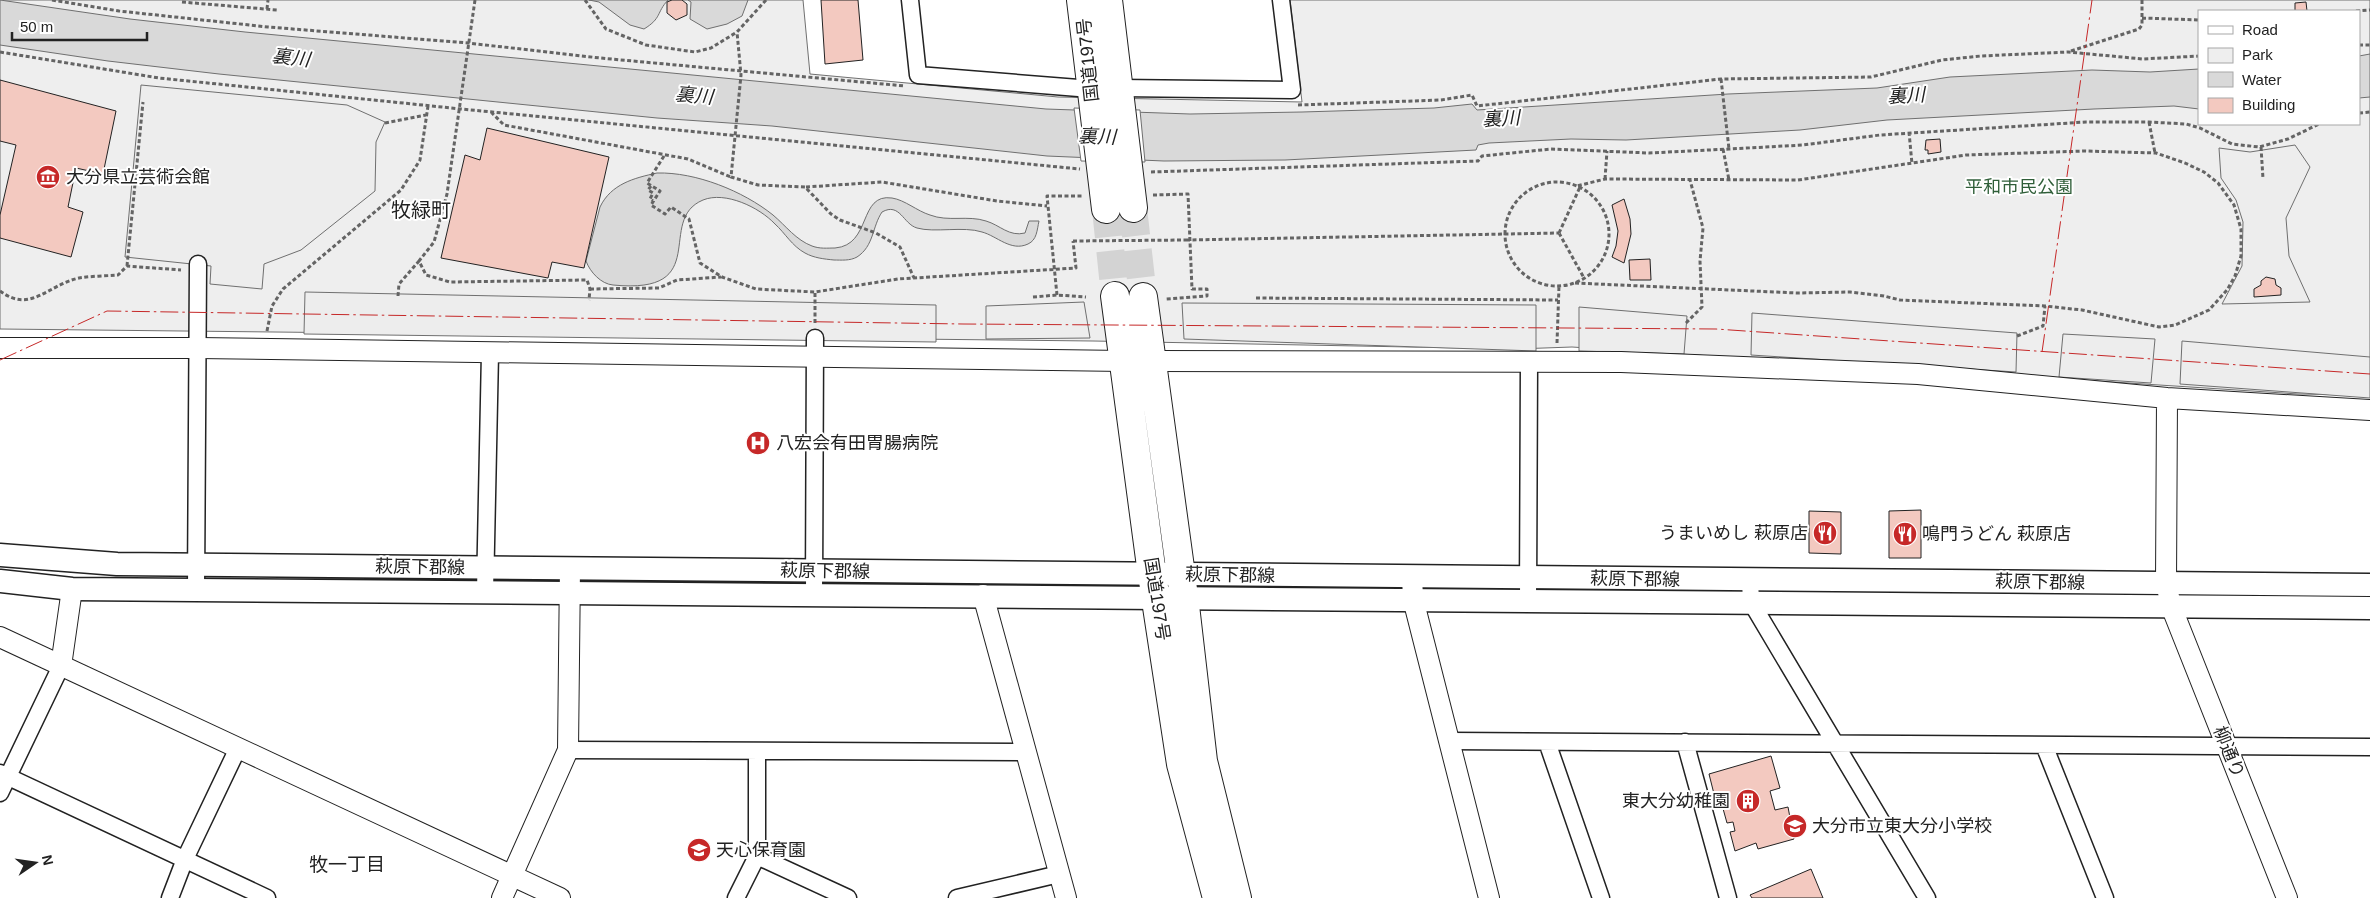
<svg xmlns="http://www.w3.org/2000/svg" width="2370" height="898" font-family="Arial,'Noto Sans JP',sans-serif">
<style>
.green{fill:#eee;stroke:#6f6f6f;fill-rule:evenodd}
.parking{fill:#ededed;stroke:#6f6f6f}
.water{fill:#d9d9d9;stroke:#6f6f6f}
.pier{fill:#fff;stroke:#6f6f6f}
.building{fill:#f3c9c0;stroke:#222}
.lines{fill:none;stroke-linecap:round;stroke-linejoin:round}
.trunk-tunnel{stroke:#d3d3d3;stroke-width:28;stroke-dasharray:28 14;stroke-linecap:butt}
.minor-casing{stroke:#222;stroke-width:19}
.tertiary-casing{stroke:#222;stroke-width:22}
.secondary-casing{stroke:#222;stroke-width:25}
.trunk-casing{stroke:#222;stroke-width:30}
.path{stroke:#646464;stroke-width:3;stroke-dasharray:4 2.5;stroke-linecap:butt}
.minor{stroke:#fff;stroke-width:16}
.tertiary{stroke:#fff;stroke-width:20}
.secondary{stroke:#fff;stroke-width:22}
.trunk{stroke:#fff;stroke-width:28}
.path-bridge{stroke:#646464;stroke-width:3;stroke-dasharray:4 2.5;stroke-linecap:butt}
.power{stroke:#c62828;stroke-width:1;stroke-dasharray:18 4 2.5 4;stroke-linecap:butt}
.labels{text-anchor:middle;stroke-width:4;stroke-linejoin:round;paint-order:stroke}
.street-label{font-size:18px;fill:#222;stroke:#fff}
.poi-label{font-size:18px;fill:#222;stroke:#fff;text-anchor:start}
.park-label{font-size:18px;fill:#2f5e38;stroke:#fff}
.water-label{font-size:19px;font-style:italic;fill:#222;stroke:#fff}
.neighbourhood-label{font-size:19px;fill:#222;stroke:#fff}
.quarter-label{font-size:20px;fill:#222;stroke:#fff}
</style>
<rect width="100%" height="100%" fill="#fff"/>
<path class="green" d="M 0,0 L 803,0 L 810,74 L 1058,97 L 1302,102 L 1290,0 L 2370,0 L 2370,395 L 2298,394 L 1572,347 L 1516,349 L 1093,341 L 0,329 ZM 2199,11 L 2359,11 L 2359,124 L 2199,124 Z"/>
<path class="parking" d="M 141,85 L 347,105 L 385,122 L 376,142 L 375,191 L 301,250 L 264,264 L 262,289 L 210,284 L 211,266 L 125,257 Z
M 2295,145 L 2310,167 L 2286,218 L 2289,256 L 2310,302 L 2222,304 L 2242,266 L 2243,222 L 2236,200 L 2221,178 L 2219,148 L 2250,152 Z
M 305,292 L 936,305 L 936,342 L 304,334 Z
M 1084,302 L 1090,338 L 986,339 L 986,306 Z
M 1182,303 L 1536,305 L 1536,351 L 1184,339 Z
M 1579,307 L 1687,316 L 1684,354 L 1579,351 Z
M 1752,313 L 2017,333 L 2016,372 L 1751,355 Z
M 2063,334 L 2155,339 L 2151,383 L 2059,377 Z
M 2182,341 L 2370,357 L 2370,398 L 2180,384 Z"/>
<path class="water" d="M 0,0 L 130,19 L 245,32 L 1046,109 L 1190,114 L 1302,112 L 1434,108 L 1472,104 L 1477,110 L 1728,94 L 1877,88 L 1950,77 L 2092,70 L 2150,72 L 2199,69 L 2199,109 L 2174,106 L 2094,109 L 1887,120 L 1800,130 L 1626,140 L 1571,139 L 1489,143 L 1478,145 L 1476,150 L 1285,160 L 1164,161 L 1047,156 L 772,126 L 657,118 L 219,74 L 108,61 L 0,45 Z
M 589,0 L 668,0 C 656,13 662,18 644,29 L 630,25 L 599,2 Z
M 688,0 L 748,0 L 742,16 L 727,24 L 707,29 L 690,19 L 691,2 Z
M 2370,54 L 2370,97 L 2359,98 L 2359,56 Z
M 657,173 C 696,172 743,191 773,215 C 786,226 796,240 812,246 C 820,249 827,248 835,248 C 872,245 858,193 892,198 C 905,200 917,211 930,215 C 948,222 968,215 986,221 C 1000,225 1009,237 1025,233 L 1029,221 L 1039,221 C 1037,230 1037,240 1028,244 C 1011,252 997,236 982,232 C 964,226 934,233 917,228 C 903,224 900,202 882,212 C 872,227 874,246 857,257 C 850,261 841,260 834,260 C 824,259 814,258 805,253 C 792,246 785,233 775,224 C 759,207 725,191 703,200 C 655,220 714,295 613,285 C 601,284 590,272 586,261 L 600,207 C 611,184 634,178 657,173 Z"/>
<path class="pier" d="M 1074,108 L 1140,110 L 1145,162 L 1081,161 Z"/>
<path class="building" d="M 672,0 L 682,0 L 687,4 L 687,15 L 676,20 L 667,13 L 667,2 Z
M 821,0 L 858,0 L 863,60 L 825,64 Z
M 2306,2 L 2307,11 L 2295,11 L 2295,3 Z
M 0,80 L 116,111 L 103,174 L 76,168 L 68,207 L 83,212 L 71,257 L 0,238 L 0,215 L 16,145 L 0,141 Z
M 487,128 L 609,157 L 584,268 L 552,262 L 548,278 L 441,258 L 465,155 L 480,160 Z
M 1940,139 L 1941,152 L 1928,154 L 1928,150 L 1925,150 L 1926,140 Z
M 1624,199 L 1630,219 L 1631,234 L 1624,263 L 1612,257 L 1616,246 L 1618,231 L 1612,205 Z
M 1650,259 L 1651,280 L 1630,280 L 1629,260 Z
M 2266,277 L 2275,279 L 2276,285 L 2281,288 L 2281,295 L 2254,297 L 2254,289 L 2261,285 L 2261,281 Z
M 1921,510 L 1921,558 L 1889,558 L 1889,511 Z
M 1809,511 L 1841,512 L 1841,554 L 1809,553 Z
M 1771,756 L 1780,788 L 1770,791 L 1775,810 L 1788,807 L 1794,839 L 1758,849 L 1756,843 L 1735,851 L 1730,832 L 1735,831 L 1733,822 L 1727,823 L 1722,805 L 1725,804 L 1723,795 L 1715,798 L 1709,774 Z
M 1811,869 L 1823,898 L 1752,898 L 1750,895 Z"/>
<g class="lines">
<path class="trunk-tunnel" d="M 1133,208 L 1143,297
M 1106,209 L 1115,296"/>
<g class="minor-casing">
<path id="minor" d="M 910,0 L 918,75 L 1091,89
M 1119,88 L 1292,90 L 1281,0
M 1750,580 L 1751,602 L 1927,898
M 196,590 L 198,264
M 485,592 L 490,353
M 814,594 L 815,338
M 1528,600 L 1529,362
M 1449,741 L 2370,747
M 1547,742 L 1601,898
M 1685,742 L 1728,898
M 2044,745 L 2105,898
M 568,750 L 1026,752
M 0,773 L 267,898
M 0,793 L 61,666
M 757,856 L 848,898
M 170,898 L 185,859 L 238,748
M 736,898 L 757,856 L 757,751
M 957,898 L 1059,874"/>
</g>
<g class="tertiary-casing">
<path id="tertiary" d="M 0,348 L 198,348 L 1124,361
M 1153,361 L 1621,362 L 1918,374 L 2167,398 L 2370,410
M 2167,398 L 2166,583 L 2171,606 L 2287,898
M 1412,576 L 1413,599 L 1489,898
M 983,595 L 1066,898
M 0,637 L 560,898
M 61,666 L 72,589
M 502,898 L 568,750 L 570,568"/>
</g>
<g class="secondary-casing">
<path id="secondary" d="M 0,555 L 117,564 L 2370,585
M 0,581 L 72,589 L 2370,608"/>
</g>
<g class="trunk-casing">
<path id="trunk" d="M 1081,0 L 1106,209
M 1108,0 L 1133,208
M 1115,296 L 1152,574 L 1181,764 L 1217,898
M 1143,297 L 1184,597 L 1203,761 L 1237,898"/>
</g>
<path class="path" d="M 52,0 L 119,11 L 268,27 L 468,43 L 600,58 L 905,86
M 475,0 L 447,194 L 434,242 L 419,261 L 426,275 L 450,282 L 587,280 L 590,289 L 589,300
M 585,0 L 606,29 L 646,45 L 695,52 L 711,48 L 737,32
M 766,0 L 737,32 L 741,75 L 731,177 L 758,185 L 805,187 L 831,214 L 840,220 L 876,233 L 900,247 L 914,278
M 182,2 L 277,10
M 267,9 L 268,0
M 2356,11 L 2370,10
M 2142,18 L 2199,20
M 2359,45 L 2370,45
M 2071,51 L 2139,29 L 2142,25 L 2142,0
M 0,52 L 159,78 L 461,109 L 1080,169
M 1721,79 L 1729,149
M 1298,105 L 1441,100 L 1472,95 L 1477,106 L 1721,79 L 1871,77 L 1942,60 L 1981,56 L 2068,52 L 2143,59 L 2199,56
M 491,112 L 504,125 L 688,159 L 731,177
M 2359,113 L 2370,112
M 2149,122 L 2155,153
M 385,123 L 426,115
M 1909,132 L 1912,164
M 2261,147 L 2263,179
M 1723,149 L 1729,180
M 664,156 L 647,183 L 660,191 L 651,205 L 665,214 L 671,207 L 689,219 L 700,263 L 722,277 L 756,289 L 815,292 L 898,279 L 1076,268 L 1073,241
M 1151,172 L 1478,161 L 1482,156 L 1551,149 L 1649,153 L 1729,149 L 1803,145 L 1880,135 L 2086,122 L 2149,122 L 2186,124 L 2200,128 L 2232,144 L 2259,147 L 2288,139 L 2319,124
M 1605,179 L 1607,151
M1505 234a52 52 0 1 1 104 0a52 52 0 1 1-104 0Z
M 651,186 L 648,190 L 653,193 L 650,199 L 653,201
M 806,187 L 882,182 L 997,201 L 1047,206
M 1153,195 L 1188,194 L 1192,289 L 1207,289 L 1207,296 L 1166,299
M 1559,233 L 1584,278
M 1559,233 L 1580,187
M 1186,240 L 1559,233
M 127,266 L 143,102
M 1575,283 L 1797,293 L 1850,292 L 1884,296 L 1900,300 L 2045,306 L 2082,310 L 2159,327 L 2175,325 L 2209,310 L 2227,290 L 2235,276 L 2241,256 L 2241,229 L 2234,205 L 2218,183 L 2204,172 L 2185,163 L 2156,153 L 2085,151 L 1966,155 L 1798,180 L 1605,179 L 1577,186
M 590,289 L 659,288 L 677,280 L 721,277
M 0,291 C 31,314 47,285 79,278 C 91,276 106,276 118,275 L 127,266 L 181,270
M 1057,295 L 1047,196 L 1083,196
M 398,296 L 399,284 L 419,261
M 1033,297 L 1057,295 L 1086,297
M 1256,298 L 1558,300
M 815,323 L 815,292
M 1686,323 L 1702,307 L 1700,261 L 1703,228 L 1690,180
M 267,331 L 272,306 L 283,289 L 401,190 L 420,160 L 428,106
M 2017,336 L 2043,326 L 2045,306
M 1557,343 L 1559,286"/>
<use href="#minor" class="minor"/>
<use href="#tertiary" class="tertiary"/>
<use href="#secondary" class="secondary"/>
<use href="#trunk" class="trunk"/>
<path class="path-bridge" d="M 1073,241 L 1186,240"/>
<path class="power" d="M 2042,352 L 2092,0
M 0,360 L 107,311 L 963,324 L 1716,329 L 2370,374"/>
</g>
<defs>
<g id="museum-disc" transform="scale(1.25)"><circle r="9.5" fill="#c62828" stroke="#fff"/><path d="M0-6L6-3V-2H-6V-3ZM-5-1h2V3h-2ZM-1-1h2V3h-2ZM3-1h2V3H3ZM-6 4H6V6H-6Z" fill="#fff"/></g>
<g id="hospital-disc" transform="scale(1.25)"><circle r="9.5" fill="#c62828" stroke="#fff"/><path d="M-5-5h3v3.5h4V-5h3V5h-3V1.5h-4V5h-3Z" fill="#fff"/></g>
<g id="restaurant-disc" transform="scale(1.25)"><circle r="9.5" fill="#c62828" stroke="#fff"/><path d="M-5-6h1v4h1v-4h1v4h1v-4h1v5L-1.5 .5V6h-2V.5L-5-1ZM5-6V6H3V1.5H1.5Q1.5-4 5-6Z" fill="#fff"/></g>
<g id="building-disc" transform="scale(1.25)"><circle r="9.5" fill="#c62828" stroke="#fff"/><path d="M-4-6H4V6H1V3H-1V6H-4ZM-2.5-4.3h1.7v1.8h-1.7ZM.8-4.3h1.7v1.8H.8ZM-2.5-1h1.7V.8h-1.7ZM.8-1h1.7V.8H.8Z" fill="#fff"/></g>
<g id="school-disc" transform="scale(1.25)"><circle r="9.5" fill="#c62828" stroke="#fff"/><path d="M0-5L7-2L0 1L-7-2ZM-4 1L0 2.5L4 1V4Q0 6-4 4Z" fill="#fff"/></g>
</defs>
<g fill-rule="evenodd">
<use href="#museum-disc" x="48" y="177"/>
<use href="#hospital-disc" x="758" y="443"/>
<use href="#restaurant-disc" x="1825" y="533"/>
<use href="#restaurant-disc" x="1905" y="534"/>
<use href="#building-disc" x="1748" y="801"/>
<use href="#school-disc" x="1795" y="826"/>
<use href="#school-disc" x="699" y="850"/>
</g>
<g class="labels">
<g class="street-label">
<text transform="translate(1088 60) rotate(-96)" y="6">国道197号</text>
<text transform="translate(420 567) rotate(1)" y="6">萩原下郡線</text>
<text transform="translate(825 571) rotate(1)" y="6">萩原下郡線</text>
<text transform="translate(1230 575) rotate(1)" y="6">萩原下郡線</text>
<text transform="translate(1635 579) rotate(1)" y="6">萩原下郡線</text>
<text transform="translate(2040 582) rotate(1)" y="6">萩原下郡線</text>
<text transform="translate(1157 599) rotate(81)" y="6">国道197号</text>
<text transform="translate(2229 752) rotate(68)" y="6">柳通り</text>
</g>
<g class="poi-label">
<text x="66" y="183">大分県立芸術会館</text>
<text x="776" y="449">八宏会有田胃腸病院</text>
<text x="1808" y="539" text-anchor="end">うまいめし 萩原店</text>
<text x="1922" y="540">鳴門うどん 萩原店</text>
<text x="1730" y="807" text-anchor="end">東大分幼稚園</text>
<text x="1812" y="832">大分市立東大分小学校</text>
<text x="716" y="856">天心保育園</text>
</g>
<g class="park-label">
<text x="2019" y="193">平和市民公園</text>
</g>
<g class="water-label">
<text transform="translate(291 57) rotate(7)" y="7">裏川</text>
<text transform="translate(694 95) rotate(5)" y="7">裏川</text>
<text transform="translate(1906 95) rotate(-3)" y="7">裏川</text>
<text transform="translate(1501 118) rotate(-3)" y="7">裏川</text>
<text transform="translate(1097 136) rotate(2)" y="7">裏川</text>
</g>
<g class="neighbourhood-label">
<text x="347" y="871">牧一丁目</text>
</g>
<g class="quarter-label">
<text x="421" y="217">牧緑町</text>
</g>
</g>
<rect x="2198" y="10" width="162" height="115" fill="#ffffff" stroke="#a7a7a7"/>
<rect x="2208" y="26" width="25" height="8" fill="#ffffff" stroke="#a7a7a7"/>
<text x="2242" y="35" font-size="15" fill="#222222">Road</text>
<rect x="2208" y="48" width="25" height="15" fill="#eeeeee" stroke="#a7a7a7"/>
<text x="2242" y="60" font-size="15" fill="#222222">Park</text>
<rect x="2208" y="72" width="25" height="15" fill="#d9d9d9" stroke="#a7a7a7"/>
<text x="2242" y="85" font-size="15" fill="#222222">Water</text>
<rect x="2208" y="98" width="25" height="15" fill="#f3c9c0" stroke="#a7a7a7"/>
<text x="2242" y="110" font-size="15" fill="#222222">Building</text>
<g transform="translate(35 863) rotate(77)" stroke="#ffffff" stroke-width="4" paint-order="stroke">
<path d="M0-4L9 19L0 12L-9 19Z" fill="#222222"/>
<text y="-8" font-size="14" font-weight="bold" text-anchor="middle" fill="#222222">N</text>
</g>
<path d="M12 32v8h135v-8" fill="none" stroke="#222222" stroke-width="2.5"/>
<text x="20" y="32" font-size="15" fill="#222222" stroke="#ffffff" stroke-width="4" paint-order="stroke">50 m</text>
</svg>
